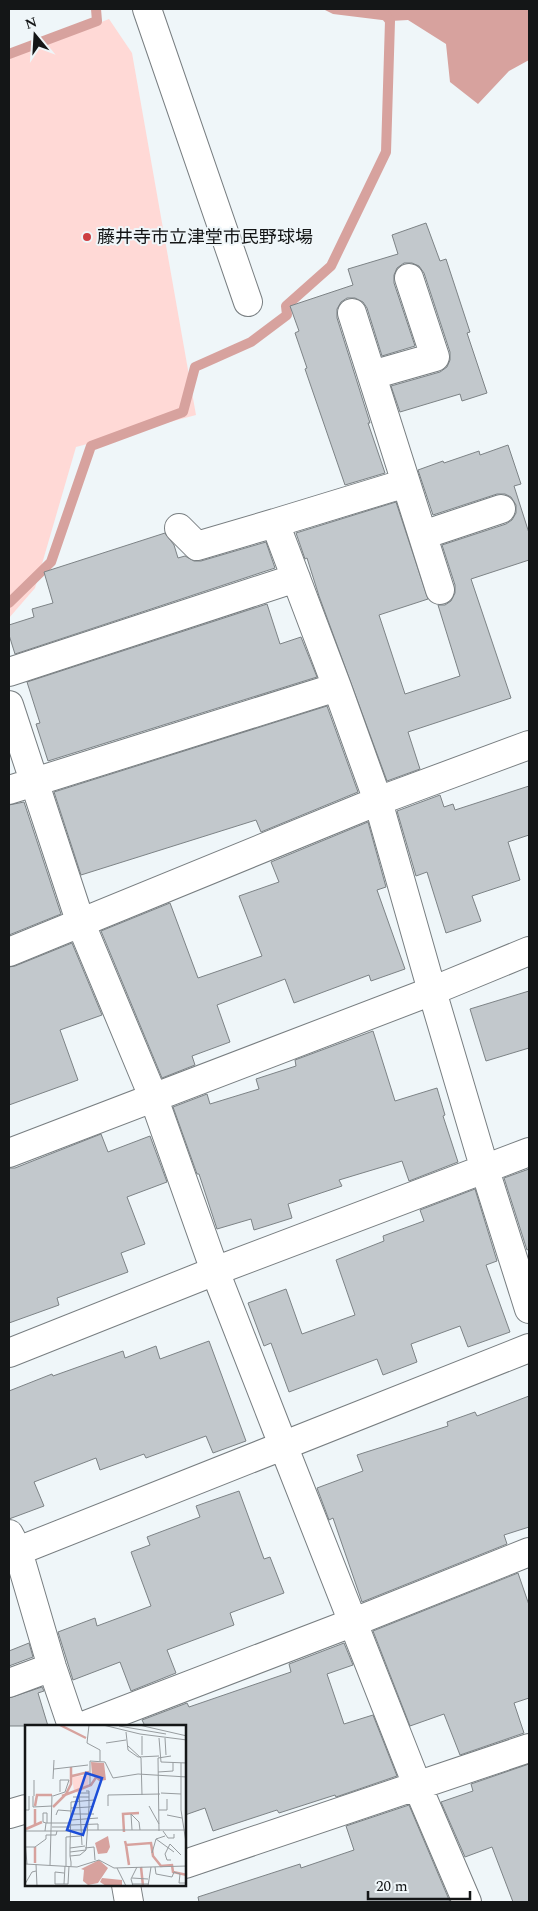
<svg xmlns="http://www.w3.org/2000/svg" width="538" height="1911" font-family="Spectral,'Noto Sans JP',serif">
<style>
.green{fill:#ffd9d6}
.water{fill:#d7a29e}
.lines{fill:none;stroke-linecap:round;stroke-linejoin:round}
.stream{stroke:#d7a29e;stroke-width:10}
.building{fill:#c2c8cc;stroke:#7d8386}
.street-casing{stroke:#787e81;stroke-width:30}
.street{stroke:#fff;stroke-width:28}
.poi-dot{fill:#cd3e41;stroke:#eff6f9;stroke-width:2}
.labels{text-anchor:middle;stroke-width:4;stroke-linejoin:round;paint-order:stroke}
.poi-label{font-size:18px;fill:#141617;stroke:#eff6f9;text-anchor:start}
.inset-river{fill:none;stroke:#d7a29e;stroke-width:2.5}
.inset-road{fill:none;stroke:#979c9f;stroke-width:1}
.view{fill:#1d4ed8;fill-opacity:0.15;stroke:#1d4ed8;stroke-width:2.5}
.inset-edge{fill:none;stroke:#141617;stroke-width:2.5}
</style>
<rect width="100%" height="100%" fill="#eff6f9"/>
<path class="green" d="M 109,19 L 132,53 L 196,415 L 76,447 L 35,588 L 9,618 L 9,59 Z"/>
<path class="water" d="M 323,9 L 529,9 L 529,60 L 509,71 L 478,104 L 450,82 L 446,44 L 408,20 L 390,21 L 333,14 Z"/>
<g class="lines">
<path class="stream" d="M 9,54 L 97,21 L 96,9
M 9,603 L 51,562 L 91,446 L 183,412 L 195,367 L 251,342 L 287,315 L 286,306 L 331,266 L 386,152 L 390,21 L 381,9"/>
</g>
<path class="building" d="M 426,223 L 440,261 L 446,259 L 470,332 L 467,333 L 487,393 L 462,401 L 460,394 L 400,412 L 391,386 L 440,372 L 447,367 L 450,360 L 450,352 L 424,273 L 419,266 L 412,263 L 404,263 L 397,268 L 394,275 L 394,283 L 415,346 L 382,356 L 367,308 L 363,302 L 355,298 L 347,298 L 341,302 L 337,309 L 337,318 L 370,423 L 368,423 L 385,473 L 345,485 L 305,369 L 307,368 L 295,333 L 299,331 L 290,306 L 353,285 L 348,269 L 398,254 L 392,235 Z
M 508,445 L 521,484 L 514,486 L 529,533 L 529,560 L 471,579 L 511,698 L 408,732 L 420,769 L 387,781 L 319,596 L 307,558 L 305,559 L 296,533 L 396,502 L 428,599 L 379,615 L 405,694 L 460,676 L 438,605 L 445,605 L 451,601 L 455,593 L 455,585 L 442,545 L 506,524 L 512,520 L 516,513 L 516,505 L 511,497 L 505,494 L 497,494 L 433,515 L 418,470 L 443,461 L 444,463 L 479,451 L 480,455 Z
M 165,533 L 174,545 L 178,558 L 185,556 L 194,561 L 201,561 L 266,542 L 275,568 L 15,654 L 9,635 L 9,625 L 34,617 L 32,609 L 53,603 L 44,572 Z
M 267,604 L 280,644 L 301,637 L 317,677 L 48,761 L 36,724 L 40,723 L 27,682 Z
M 327,706 L 358,792 L 261,832 L 256,820 L 81,875 L 54,792 Z
M 529,786 L 529,835 L 508,842 L 520,880 L 472,896 L 481,921 L 446,933 L 427,872 L 416,876 L 397,811 L 440,795 L 444,807 L 453,804 L 455,810 Z
M 24,802 L 61,914 L 9,935 L 9,805 Z
M 368,822 L 386,887 L 377,890 L 405,969 L 371,981 L 369,975 L 294,1003 L 285,979 L 217,1005 L 230,1042 L 192,1056 L 195,1065 L 162,1078 L 101,931 L 170,903 L 198,978 L 262,956 L 239,896 L 279,882 L 271,862 Z
M 72,943 L 102,1015 L 60,1030 L 78,1080 L 9,1105 L 9,967 L 15,966 Z
M 529,991 L 529,1048 L 486,1061 L 470,1009 Z
M 373,1031 L 395,1101 L 437,1088 L 445,1115 L 443,1116 L 458,1162 L 409,1181 L 402,1161 L 339,1180 L 342,1186 L 288,1204 L 292,1218 L 254,1230 L 251,1219 L 217,1229 L 199,1174 L 197,1174 L 173,1107 L 207,1094 L 210,1104 L 259,1089 L 256,1079 L 296,1066 L 295,1060 Z
M 101,1134 L 108,1152 L 150,1136 L 167,1182 L 127,1197 L 145,1244 L 121,1253 L 128,1272 L 57,1298 L 59,1305 L 9,1323 L 9,1168 L 15,1168 Z
M 529,1169 L 529,1249 L 527,1250 L 504,1178 Z
M 475,1189 L 497,1261 L 486,1265 L 487,1268 L 510,1332 L 468,1347 L 460,1326 L 411,1344 L 417,1362 L 383,1375 L 377,1359 L 289,1392 L 271,1343 L 264,1346 L 248,1303 L 286,1289 L 302,1334 L 355,1315 L 336,1260 L 384,1241 L 383,1236 L 424,1221 L 420,1210 Z
M 209,1341 L 246,1441 L 213,1453 L 206,1436 L 146,1458 L 144,1454 L 100,1470 L 96,1458 L 34,1482 L 44,1506 L 9,1519 L 9,1391 L 52,1374 L 53,1376 L 123,1351 L 125,1358 L 156,1346 L 160,1359 Z
M 529,1396 L 529,1527 L 504,1535 L 507,1544 L 362,1602 L 333,1518 L 329,1520 L 317,1488 L 363,1471 L 357,1455 L 448,1426 L 447,1422 L 475,1412 L 477,1416 Z
M 239,1491 L 264,1559 L 270,1557 L 284,1593 L 230,1613 L 234,1625 L 167,1650 L 176,1673 L 131,1691 L 120,1662 L 73,1680 L 58,1632 L 95,1618 L 97,1626 L 151,1606 L 131,1552 L 150,1545 L 147,1537 L 200,1517 L 196,1506 Z
M 518,1573 L 529,1605 L 529,1698 L 514,1703 L 524,1733 L 460,1755 L 444,1714 L 410,1726 L 373,1631 Z
M 29,1643 L 33,1657 L 9,1666 L 9,1651 Z
M 344,1643 L 353,1665 L 327,1674 L 344,1724 L 373,1715 L 397,1776 L 336,1797 L 335,1795 L 279,1813 L 277,1810 L 213,1831 L 205,1808 L 185,1815 L 185,1726 L 145,1726 L 142,1720 L 187,1703 L 189,1707 L 291,1672 L 289,1664 Z
M 42,1687 L 44,1691 L 38,1693 L 48,1726 L 9,1726 L 9,1698 Z
M 529,1764 L 529,1902 L 513,1902 L 492,1847 L 465,1857 L 441,1802 L 473,1791 L 471,1784 Z
M 409,1805 L 450,1902 L 199,1902 L 198,1897 L 300,1864 L 301,1868 L 354,1850 L 346,1826 Z"/>
<g class="lines">
<g class="street-casing">
<path id="street" d="M 147,9 L 248,302
M 352,313 L 440,590
M 372,375 L 435,357 L 409,278
M 275,523 L 406,483
M 179,528 L 197,546 L 275,523 L 337,687 L 378,801 L 432,991 L 529,951
M 423,535 L 501,509
M 9,672 L 296,578
M 9,705 L 81,924 L 154,1099 L 215,1271 L 283,1445 L 417,1785 L 467,1902
M 9,790 L 337,687
M 9,952 L 378,801 L 529,745
M 9,1153 L 432,991 L 485,1170 L 529,1309
M 9,1353 L 215,1271 L 529,1152
M 9,1534 L 18,1551 L 52,1667 L 72,1726
M 18,1551 L 529,1348
M 9,1683 L 52,1667
M 83,1726 L 354,1622 L 529,1552
M 9,1814 L 26,1809
M 185,1864 L 529,1748
M 126,1885 L 129,1902"/>
</g>
<use href="#street" class="street"/>
</g>
<circle class="poi-dot" cx="87" cy="237" r="5"/>
<g class="labels">
<g class="poi-label">
<text x="97" y="243">藤井寺市立津堂市民野球場</text>
</g>
</g>
<g transform="translate(25 1725)">
<rect width="161" height="161" fill="#eff6f9"/>
<path d="M 64,50 L 63,62 L 53,68 L 49,66 L 47,52 Z" fill="#ffd9d6"/>
<path d="M 77,153 L 97,155 L 97,161 L 81,161 L 75,157 Z" fill="#d7a19d"/>
<path d="M 66,37 L 79,38 L 81,55 L 74,56 L 67,50 ZM 83,111 L 85,122 L 82,128 L 73,129 L 70,118 ZM 74,135 L 83,143 L 73,158 L 63,160 L 58,156 L 59,145 L 56,144 Z" fill="#d7a29e"/>
<path class="inset-river" d="M 35,0 L 61,13M 47,51 L 64,47M 41,69 L 46,59 L 46,42M 37,71 L 66,60 L 72,51M 10,81 L 12,70 L 27,70M 28,82 L 40,70M 10,100 L 10,84M 1,104 L 17,97M 99,107 L 98,89 L 114,88M 100,116 L 101,120 L 126,118 L 128,131 L 136,141 L 147,140 L 148,147 L 162,150M 101,120 L 104,140M 10,138 L 10,122M 116,142 L 118,161"/>
<path class="inset-road" d="M 64,0 L 62,18 L 75,25 L 75,36M 78,0 L 115,9 L 162,15M 114,0 L 162,11M 94,1 L 141,9M 101,7 L 103,25 L 113,32 L 134,31M 117,11 L 117,30M 134,13 L 136,37 L 162,38M 140,13 L 141,30M 81,18 L 101,15M 103,21 L 116,33 L 117,70M 156,38 L 156,85 L 162,124M 29,44 L 63,40M 133,47 L 148,46 L 148,37M 28,54 L 29,35M 65,60 L 65,36 L 80,37 L 88,53 L 113,49 L 162,52M 61,66 L 64,66 L 64,82 L 69,81M 136,68 L 156,69M 8,71 L 8,82 L 27,81M 9,71 L 9,55M 28,71 L 40,67 L 44,55 L 35,55 L 35,67M 48,72 L 64,72M 83,81 L 83,70 L 135,69M 124,81 L 134,99M 46,83 L 46,77 L 69,75M 0,85 L 4,85 L 4,71M 134,85 L 142,85 L 142,74M 46,89 L 69,89M 31,90 L 33,85 L 46,86M 142,90 L 157,93M 46,95 L 73,93M 21,98 L 18,97 L 18,88 L 22,88 L 22,98M 46,100 L 73,99 L 73,105M 27,102 L 46,102M 46,105 L 162,105M 107,105 L 106,89 L 114,97 L 115,105M 0,106 L 46,106M 20,106 L 21,98 L 46,98M 134,106 L 133,33 L 146,31M 138,106 L 143,113 L 149,113 L 149,109M 131,114 L 149,127M 0,116 L 2,139M 57,120 L 54,68 L 64,68M 1,122 L 10,122 L 21,114 L 21,110 L 31,110 L 32,106M 45,123 L 60,121M 60,123 L 69,122 L 70,135M 45,127 L 61,125M 127,128 L 131,114 L 140,111M 45,131 L 55,130 L 61,125 L 64,82 L 46,83 L 45,123 L 45,131 L 46,137 L 46,141M 146,135 L 142,135 L 140,129 L 145,119 L 156,130M 0,139 L 52,142 L 74,135 L 89,143 L 162,141M 11,139 L 12,161M 25,140 L 27,70M 41,141 L 41,112 L 56,111M 130,142 L 131,149 L 147,152 L 149,147 L 155,149 L 154,158 L 162,158M 92,143 L 101,161M 39,148 L 30,147 L 30,159 L 43,159 L 44,141M 107,153 L 123,154M 0,159 L 7,147 L 11,146M 39,159 L 40,141M 107,159 L 123,159M 108,161 L 106,154 L 112,142M 123,161 L 126,142"/>
<path class="view" d="M 61,48 L 77,53 L 58,110 L 42,105 Z"/>
<rect width="161" height="161" class="inset-edge"/>
</g>
<rect width="538" height="1911" fill="none" stroke="#141617" stroke-width="20"/>
<g transform="translate(35 35) rotate(342)" stroke="#eff6f9" stroke-width="4" paint-order="stroke">
<path d="M0-4L9 19L0 12L-9 19Z" fill="#141617"/>
<text y="-8" font-size="14" font-weight="bold" text-anchor="middle" fill="#141617">N</text>
</g>
<path d="M368 1891v8h102v-8" fill="none" stroke="#141617" stroke-width="2.5"/>
<text x="376" y="1891" font-size="15" fill="#141617" stroke="#eff6f9" stroke-width="4" paint-order="stroke">20 m</text>
</svg>
